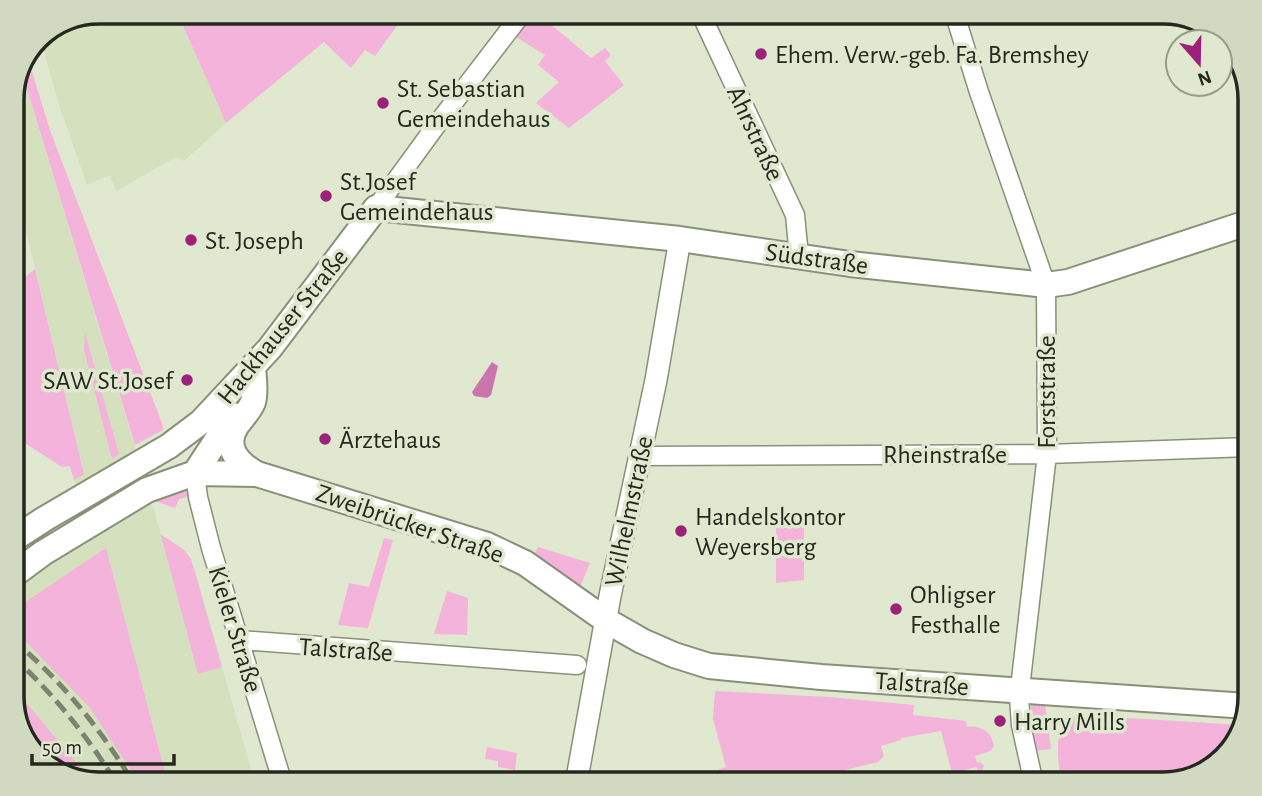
<svg xmlns="http://www.w3.org/2000/svg" width="1262" height="796" font-family="'Alegreya Sans',sans-serif">
<style>
.built{fill:#d4e0be}
.green{fill:#f3b3da}
.water{fill:#cb75ac}
.lines{fill:none;stroke-linecap:round;stroke-linejoin:round}
.minor-casing{stroke:#889178;stroke-width:21}
.tertiary-casing{stroke:#889178;stroke-width:24}
.secondary-casing{stroke:#889178;stroke-width:28}
.minor{stroke:#fff;stroke-width:18}
.tertiary{stroke:#fff;stroke-width:21}
.secondary{stroke:#fff;stroke-width:24}
.rail{stroke:#7d8371;stroke-width:5;stroke-dasharray:14 7;stroke-linecap:butt}
.poi-dot{fill:#9b217a;stroke:#e0e9cf;stroke-width:2.5}
.labels{text-anchor:middle;stroke-width:7;stroke-linejoin:round;paint-order:stroke}
.poi-label{font-size:26px;fill:#24281e;stroke:#e0e9cf;text-anchor:start}
.street-label{font-size:26px;fill:#24281e;stroke:#e0e9cf}
.rim{fill:none;stroke:#24281e;stroke-width:3.5}
</style>
<rect width="100%" height="100%" fill="#e0e9cf"/>
<path class="built" d="M 99,12 L 177,12 L 226,123 L 184,161 L 176,157 L 116,191 L 110,175 L 87,185 L 59,105 L 40,37 Z
M 22,73 L 161,534 L 183,549 L 194,567 L 255,784 L 99,784 L 51,769 L 24,741 L 12,702 L 12,520 L 76,488 L 74,480 L 84,473 L 12,172 L 12,94 Z"/>
<path class="green" d="M 177,12 L 400,12 L 395,20 L 399,23 L 375,56 L 365,50 L 351,68 L 324,42 L 226,123 Z
M 536,12 L 591,58 L 605,48 L 611,55 L 605,61 L 624,85 L 569,128 L 536,103 L 559,82 L 538,65 L 545,55 L 516,37 Z
M 28,59 L 51,133 L 163,426 L 163,430 L 135,445 L 22,72 Z
M 35,269 L 84,474 L 74,480 L 70,466 L 62,467 L 12,435 L 12,288 Z
M 85,333 L 119,454 L 112,459 L 84,349 Z
M 186,488 L 189,496 L 179,499 L 175,508 L 155,501 L 156,498 Z
M 804,527 L 804,580 L 776,583 L 776,528 Z
M 161,535 L 183,549 L 191,559 L 222,667 L 198,674 Z
M 384,538 L 393,540 L 368,628 L 338,625 L 349,583 L 369,587 Z
M 538,547 L 590,563 L 580,587 L 533,557 Z
M 106,548 L 168,784 L 140,784 L 90,708 L 12,627 L 12,611 Z
M 447,591 L 468,598 L 467,635 L 434,634 Z
M 12,686 L 92,781 C 79,778 60,776 50,768 C 24,748 12,718 12,686 Z
M 715,691 L 829,697 L 914,705 L 913,715 L 966,721 L 967,727 C 981,725 992,732 994,746 L 990,751 L 975,756 L 977,763 L 980,762 L 984,766 L 982,770 L 985,784 L 982,784 L 977,767 L 952,773 L 941,731 L 901,738 L 901,740 L 881,746 L 884,756 L 878,762 L 837,772 L 840,784 L 723,784 L 719,769 L 726,767 L 713,719 Z
M 1045,704 L 1051,749 L 1033,751 L 1031,705 Z
M 1080,715 L 1241,725 L 1235,745 L 1206,772 L 1163,784 L 1061,784 C 1059,761 1049,720 1080,715 Z
M 487,747 L 517,753 L 515,770 L 498,767 L 498,761 L 485,759 Z"/>
<path class="water" d="M 492,362 L 498,366 L 491,395 L 487,398 L 474,396 L 472,392 Z"/>
<g class="lines">
<g class="minor-casing">
<path id="minor" d="M 700,12 L 795,215 L 799,256
M 954,12 L 979,92 L 1046,285 L 1047,454 L 1019,697 L 1021,725 L 1034,784
M 376,208 L 438,123 L 523,12
M 640,456 L 1047,454 L 1250,447
M 195,473 L 198,497 L 211,548 L 283,784
M 240,640 L 577,665"/>
</g>
<g class="tertiary-casing">
<path id="tertiary" d="M 576,784 L 610,596 L 656,380 L 680,239"/>
</g>
<g class="secondary-casing">
<path id="secondary" d="M 253,368 C 254,379 256,392 253,402 C 250,410 242,418 237,425 C 222,447 239,464 257,474
M 195,473 L 233,415
M 12,540 L 46,518 L 169,446 L 201,422 L 270,348 L 376,208 L 680,239 L 850,264 L 1046,285 L 1068,282 L 1250,222
M 12,576 L 43,553 L 147,490 L 195,473 L 257,474 L 487,545 L 525,563 L 607,621 L 642,641 L 674,655 L 709,666 L 821,677 L 1247,706"/>
</g>
<use href="#minor" class="minor"/>
<use href="#tertiary" class="tertiary"/>
<use href="#secondary" class="secondary"/>
<path class="rail" d="M 12,639 C 61,680 101,729 134,784
M 12,656 C 53,693 88,737 117,784"/>
</g>
<g class="poi-dot">
<circle cx="761" cy="54" r="7"/>
<circle cx="383" cy="103" r="7"/>
<circle cx="326" cy="196" r="7"/>
<circle cx="191" cy="240" r="7"/>
<circle cx="187" cy="380" r="7"/>
<circle cx="325" cy="439" r="7"/>
<circle cx="681" cy="531" r="7"/>
<circle cx="896" cy="609" r="7"/>
<circle cx="1000" cy="721" r="7"/>
</g>
<g class="labels">
<g class="poi-label">
<text x="775" y="63">Ehem. Verw.-geb. Fa. Bremshey</text>
<text x="397" y="97">St. Sebastian<tspan x="397" dy="30">Gemeindehaus</tspan></text>
<text x="340" y="190">St.Josef<tspan x="340" dy="30">Gemeindehaus</tspan></text>
<text x="205" y="249">St. Joseph</text>
<text x="173" y="389" text-anchor="end">SAW St.Josef</text>
<text x="339" y="448">Ärztehaus</text>
<text x="695" y="525">Handelskontor<tspan x="695" dy="30">Weyersberg</tspan></text>
<text x="910" y="603">Ohligser<tspan x="910" dy="30">Festhalle</tspan></text>
<text x="1014" y="730">Harry Mills</text>
</g>
<g class="street-label">
<text transform="translate(756 133) rotate(65)" y="9">Ahrstraße</text>
<text transform="translate(817 258) rotate(8)" y="9">Südstraße</text>
<text transform="translate(282 326) rotate(-51)" y="9">Hackhauser Straße</text>
<text transform="translate(1046 392) rotate(-90)" y="9">Forststraße</text>
<text x="945" y="463">Rheinstraße</text>
<text transform="translate(628 511) rotate(-78)" y="9">Wilhelmstraße</text>
<text transform="translate(410 523) rotate(19)" y="9">Zweibrücker Straße</text>
<text transform="translate(236 629) rotate(73)" y="9">Kieler Straße</text>
<text transform="translate(346 649) rotate(4)" y="9">Talstraße</text>
<text transform="translate(922 683) rotate(4)" y="9">Talstraße</text>
</g>
</g>
<path d="M0 0H1262V796H0ZM99 24H1163A75 75 0 0 1 1238 99V697A75 75 0 0 1 1163 772H99A75 75 0 0 1 24 697V99A75 75 0 0 1 99 24Z" fill="#d1dac1" fill-rule="evenodd"/>
<path class="rim" d="M99 24H1163A75 75 0 0 1 1238 99V697A75 75 0 0 1 1163 772H99A75 75 0 0 1 24 697V99A75 75 0 0 1 99 24Z"/>
<g transform="translate(1199 63) rotate(160)"><circle r="33" fill="#e0e9cf" stroke="#959c88" stroke-width="2"/>
<path d="M0-5L12 26L0 18L-12 26Z" fill="#9b217a"/>
<text y="-10" font-size="19" font-weight="bold" text-anchor="middle" fill="#24281e">N</text>
</g>
<path d="M32 754v10h142v-10" fill="none" stroke="#24281e" stroke-width="3.5"/>
<text x="42" y="754" font-size="21" fill="#24281e" stroke="#e0e9cf" stroke-width="5" paint-order="stroke">50 m</text>
</svg>
